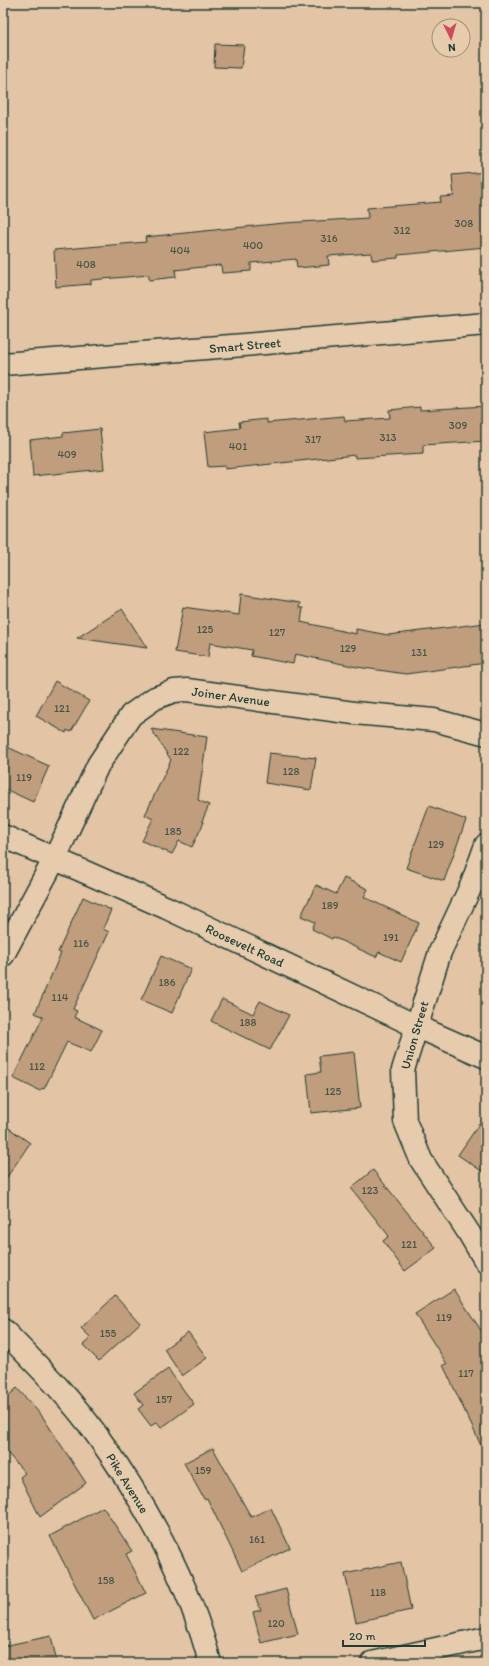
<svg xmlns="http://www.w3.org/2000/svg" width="489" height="1666" font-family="Itim,sans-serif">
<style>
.building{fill:#c09d7d;stroke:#1f3d34}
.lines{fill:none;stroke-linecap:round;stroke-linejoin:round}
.minor-casing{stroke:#1f3d34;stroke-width:25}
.minor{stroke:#e6cbad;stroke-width:22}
.labels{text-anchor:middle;stroke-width:3;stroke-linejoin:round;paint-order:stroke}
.number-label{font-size:11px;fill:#475546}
.street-label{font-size:13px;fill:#1f3d34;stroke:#e6cbad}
</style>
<rect width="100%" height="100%" fill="#e3c4a5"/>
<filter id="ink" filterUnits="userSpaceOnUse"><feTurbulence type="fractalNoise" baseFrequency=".025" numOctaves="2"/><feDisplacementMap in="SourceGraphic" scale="8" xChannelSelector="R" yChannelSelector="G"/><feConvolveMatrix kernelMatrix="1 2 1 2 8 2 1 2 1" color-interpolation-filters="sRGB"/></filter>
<g filter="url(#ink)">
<path class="building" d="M 215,44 L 244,45 L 241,68 L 214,67 Z
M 486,172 L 486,247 L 398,255 L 398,258 L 372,260 L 371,253 L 328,256 L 329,265 L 297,268 L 296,259 L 251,263 L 251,271 L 222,273 L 221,265 L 175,270 L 176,277 L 149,280 L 149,275 L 91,280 L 91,284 L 56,287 L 54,250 L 146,242 L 145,237 L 284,223 L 368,218 L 367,208 L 441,202 L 440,197 L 454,196 L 452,175 Z
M 486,406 L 486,441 L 423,445 L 423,454 L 355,458 L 355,455 L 225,469 L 225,466 L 208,467 L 204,432 L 240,428 L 239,422 L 267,419 L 267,423 L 344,416 L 345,421 L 390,418 L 389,410 L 420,407 L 420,410 Z
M 100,429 L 104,469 L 33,476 L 30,440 L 63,436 L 63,433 Z
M 241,594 L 300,603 L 299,608 L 303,608 L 301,622 L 356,634 L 356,629 L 388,635 L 486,623 L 486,663 L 406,674 L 357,667 L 295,654 L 293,664 L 251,656 L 252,650 L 210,643 L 208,657 L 175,652 L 183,607 L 239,615 Z
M 122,609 L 147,648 L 77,638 Z
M 55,681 L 89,701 L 71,732 L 67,730 L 66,733 L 36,716 Z
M 151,729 L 207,737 L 198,800 L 209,805 L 202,821 L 204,822 L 192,847 L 179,841 L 172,854 L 142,841 L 153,819 L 145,815 L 171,760 Z
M 3,745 L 49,766 L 33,802 L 3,788 Z
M 269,753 L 316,758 L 311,790 L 265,783 Z
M 429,806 L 466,820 L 444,881 L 406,868 Z
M 344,878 L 368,889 L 364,897 L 419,923 L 401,962 L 379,952 L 376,957 L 333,937 L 332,939 L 312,929 L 315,922 L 301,916 L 316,885 L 336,894 Z
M 83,897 L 111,910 L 103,929 L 109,932 L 73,1009 L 77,1011 L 74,1017 L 102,1030 L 91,1052 L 67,1042 L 44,1089 L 42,1088 L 40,1091 L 13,1078 L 43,1017 L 35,1013 L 61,953 L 58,952 Z
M 161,956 L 191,969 L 172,1013 L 141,1000 Z
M 222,999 L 253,1014 L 260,1001 L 289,1015 L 270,1050 L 211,1021 Z
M 354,1052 L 360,1108 L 311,1113 L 307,1074 L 321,1072 L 319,1056 Z
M 486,1114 L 486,1174 L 458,1155 Z
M 3,1124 L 30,1143 L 3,1183 Z
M 373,1170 L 436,1248 L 405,1271 L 383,1241 L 389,1236 L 351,1188 Z
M 454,1289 L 486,1338 L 486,1456 L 443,1365 L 447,1364 L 415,1314 Z
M 115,1296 L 140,1323 L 99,1361 L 83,1345 L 91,1338 L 81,1328 Z
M 188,1332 L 207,1358 L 182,1376 L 164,1349 Z
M 168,1369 L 194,1404 L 161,1428 L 157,1422 L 151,1426 L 138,1409 L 143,1405 L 134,1393 Z
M 17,1388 L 42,1416 L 86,1483 L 40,1517 L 20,1477 L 25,1473 L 3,1448 L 3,1401 Z
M 213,1448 L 251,1517 L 271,1508 L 290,1548 L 242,1571 L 207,1498 L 204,1499 L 184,1463 Z
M 103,1507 L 132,1551 L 126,1554 L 146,1593 L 93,1620 L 50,1536 Z
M 401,1562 L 411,1610 L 356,1622 L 345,1574 Z
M 286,1589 L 298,1634 L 261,1643 L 253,1612 L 261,1610 L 255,1597 Z
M 51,1636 L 57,1663 L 3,1663 L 3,1646 Z"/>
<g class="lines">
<g class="minor-casing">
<path id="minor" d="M 3,364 L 244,345 L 486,324
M 3,836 L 167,908 L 416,1026 L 486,1057
M 486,845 L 472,884 L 440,952 L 403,1070 L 405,1121 L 421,1160 L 469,1233 L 486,1262
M 3,955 L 55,858 L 98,765 L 131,715 L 155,698 L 174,691 L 187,690 L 354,713 L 434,720 L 486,734
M 3,1330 C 35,1363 69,1396 96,1434 C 144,1500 190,1583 210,1663
M 372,1663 L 486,1638"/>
</g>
<use href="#minor" class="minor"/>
</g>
</g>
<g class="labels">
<g class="number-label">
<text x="464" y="227">308</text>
<text x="402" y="234">312</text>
<text x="329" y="242">316</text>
<text x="253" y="249">400</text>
<text x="180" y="254">404</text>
<text x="86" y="268">408</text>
<text x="458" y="429">309</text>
<text x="388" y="441">313</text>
<text x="313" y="443">317</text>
<text x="238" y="450">401</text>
<text x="67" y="458">409</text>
<text x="205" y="633">125</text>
<text x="277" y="636">127</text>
<text x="348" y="652">129</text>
<text x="419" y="656">131</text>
<text x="62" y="712">121</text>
<text x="181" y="755">122</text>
<text x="291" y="775">128</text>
<text x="24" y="781">119</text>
<text x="173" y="835">185</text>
<text x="436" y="848">129</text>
<text x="330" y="909">189</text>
<text x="391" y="941">191</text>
<text x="81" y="947">116</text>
<text x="167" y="986">186</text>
<text x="60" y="1001">114</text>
<text x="248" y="1026">188</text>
<text x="37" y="1070">112</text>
<text x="333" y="1095">125</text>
<text x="370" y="1194">123</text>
<text x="409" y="1248">121</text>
<text x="444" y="1321">119</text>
<text x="108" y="1337">155</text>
<text x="466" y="1377">117</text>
<text x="164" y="1403">157</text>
<text x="203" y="1474">159</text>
<text x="257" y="1543">161</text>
<text x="106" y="1584">158</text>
<text x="378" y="1596">118</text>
<text x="276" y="1627">120</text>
</g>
<g class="street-label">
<text transform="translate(245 345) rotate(-5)" y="5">Smart Street</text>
<text transform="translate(231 696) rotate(8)" y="5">Joiner Avenue</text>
<text transform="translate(245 945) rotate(25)" y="5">Roosevelt Road</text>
<text transform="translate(414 1035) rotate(-74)" y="5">Union Street</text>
<text transform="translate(128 1483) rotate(58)" y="5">Pike Avenue</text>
</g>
</g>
<rect width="489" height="1666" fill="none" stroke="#e6cbad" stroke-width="16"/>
<rect x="8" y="8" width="473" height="1650" fill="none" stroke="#1f3d34" stroke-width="1.5" filter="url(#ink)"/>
<g transform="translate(451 38) rotate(175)"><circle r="19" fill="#e6cbad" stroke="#96927d"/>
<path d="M0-3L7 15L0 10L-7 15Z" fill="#d1495b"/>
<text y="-6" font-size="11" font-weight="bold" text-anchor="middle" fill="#1f3d34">N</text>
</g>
<path d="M343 1640v6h82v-6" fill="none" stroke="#1f3d34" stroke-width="2"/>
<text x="349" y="1640" font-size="12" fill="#1f3d34" stroke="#e6cbad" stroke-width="3" paint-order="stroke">20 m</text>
</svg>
